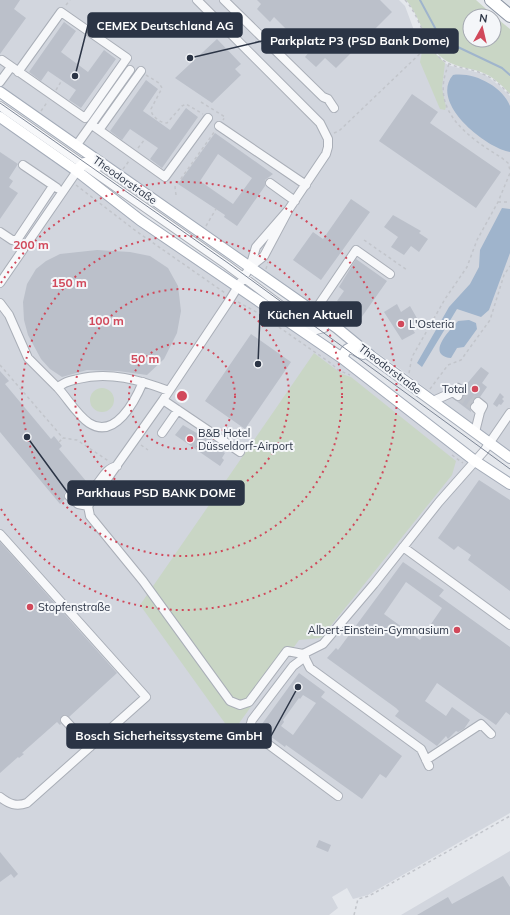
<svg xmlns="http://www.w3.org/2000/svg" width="510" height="915" font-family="Mulish,sans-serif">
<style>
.built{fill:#d2d6de}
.green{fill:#c9d6c5}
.water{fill:#9fb4cc}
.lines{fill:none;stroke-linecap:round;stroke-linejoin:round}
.stream{stroke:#9fb4cc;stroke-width:2}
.building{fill:#bbc0ca;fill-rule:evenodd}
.minor-tunnel{stroke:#bfc3cb;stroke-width:8;stroke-dasharray:8 4;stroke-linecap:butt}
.minor-casing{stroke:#a9aeb7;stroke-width:10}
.major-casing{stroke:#a3abb8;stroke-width:12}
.highway-casing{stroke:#8b94a3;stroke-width:14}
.path{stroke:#c2c5cb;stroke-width:1.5;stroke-dasharray:3 3;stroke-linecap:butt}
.minor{stroke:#f7f8fa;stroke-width:8}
.major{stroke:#fff;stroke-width:10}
.highway{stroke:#fff;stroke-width:12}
.tram{stroke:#7d8696;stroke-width:1}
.ring{fill:none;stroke:#d1495b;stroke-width:2;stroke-dasharray:2 4}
.poi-dot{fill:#d1495b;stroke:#f4f6f9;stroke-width:1.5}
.labels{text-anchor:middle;stroke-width:4;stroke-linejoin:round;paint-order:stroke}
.street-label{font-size:11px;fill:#2b3445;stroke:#f4f6f9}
.poi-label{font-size:11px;fill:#2b3445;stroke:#f4f6f9;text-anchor:start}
.centre{fill:#d1495b;stroke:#f4f6f9;stroke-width:2}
.ring-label{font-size:12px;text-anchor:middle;font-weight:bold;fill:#d1495b;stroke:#f4f6f9;stroke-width:4;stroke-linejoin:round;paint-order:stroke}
.leader{fill:none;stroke:#2b3445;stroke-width:1.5}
.callout-dot{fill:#2b3445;stroke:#f4f6f9;stroke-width:1.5}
.callout{fill:#2b3445;stroke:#2b3445;stroke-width:1.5}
.callout-label{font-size:12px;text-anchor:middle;font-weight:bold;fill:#fff}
</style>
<rect width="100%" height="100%" fill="#e4e7ec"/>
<path class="built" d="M 0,0 L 399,0 L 405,6 L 422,52 L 451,66 L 484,74 L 500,86 L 510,96 L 510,452 L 400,369 L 232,249 L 0,88 Z
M 0,122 L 332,357 L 454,451 L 510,488 L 510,813 L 368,895 L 353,899 L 347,888 L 332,897 L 338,908 L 329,915 L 0,915 Z
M 510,851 L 510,915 L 401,915 Z"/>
<path class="green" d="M 406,0 L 476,0 L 494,16 L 470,16 L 470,40 L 494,40 L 494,16 L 510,29 L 510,94 C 502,85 492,76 481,72 C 467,67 452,67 441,57 C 423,41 421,17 406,0 Z
M 428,46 L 445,63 L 442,88 L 446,107 L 445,110 L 440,109 L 420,62 L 422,52 Z
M 314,353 L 342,374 L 351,377 L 456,461 L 452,475 L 321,638 L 299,640 L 232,733 L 140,605 Z
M90 400a12 12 0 1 1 24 0a12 12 0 1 1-24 0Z"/>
<path class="water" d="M 453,75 C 474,72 502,86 510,106 C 510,113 510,142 510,152 C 486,148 429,103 453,75 Z
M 502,208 L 510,209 L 510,253 L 489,310 L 481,317 L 457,309 L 422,367 L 417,363 L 449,307 L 470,284 L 479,267 L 480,250 Z
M 469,320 L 476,323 L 477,329 L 464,347 L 457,348 L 451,358 C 425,355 450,330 458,321 Z"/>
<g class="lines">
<path class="stream" d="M 420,0 L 441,39 L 502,68 L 510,75"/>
</g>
<path class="building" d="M 0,0 L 20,0 L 14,9 L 26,18 L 0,54 Z
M 257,0 L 380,0 L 392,12 L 336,68 L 325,58 L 316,67 L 305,57 L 309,52 L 274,17 L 270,22 L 257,9 L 261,4 Z
M 64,22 L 76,31 L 61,52 L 88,72 L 104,50 L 116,59 L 81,108 L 69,100 L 76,90 L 48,71 L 41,81 L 29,72 Z
M 217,39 L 241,64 L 235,69 L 241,75 L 212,103 L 175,78 Z
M 146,80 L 158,89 L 143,111 L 156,120 L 170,130 L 186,108 L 198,117 L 162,168 L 150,159 L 158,148 L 130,129 L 122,140 L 110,131 Z
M 412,94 L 438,112 L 430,123 L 501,172 L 476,208 L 379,141 Z
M 215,133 L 273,174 L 265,180 L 265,186 L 237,226 L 224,217 L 225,215 L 178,184 ZM 218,154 L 252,178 L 233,204 L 200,181 Z
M 0,152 L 18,164 L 9,178 L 13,181 L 9,187 L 18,193 L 0,219 Z
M 351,199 L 370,212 L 321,280 L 293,260 L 313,232 L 323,239 Z
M 393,215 L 421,231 L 419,233 L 428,239 L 419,252 L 411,246 L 404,255 L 391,247 L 398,237 L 384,227 Z
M 97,250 L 130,252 L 150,256 L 168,268 L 178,286 L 181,311 L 177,333 L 164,359 L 147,375 L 118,371 L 87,370 L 62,377 L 50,369 L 41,359 L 28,335 L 24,320 L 23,302 L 27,284 L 36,269 L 46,261 L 60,254 Z
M 356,259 L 387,281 L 361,318 L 337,301 L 344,291 L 339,287 Z
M 397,304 L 401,312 L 410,306 L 418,320 L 410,325 L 415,333 L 402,340 L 384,312 Z
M 251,334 L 291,362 L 245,429 L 205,401 Z
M 481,367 L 489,373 L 482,383 L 487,387 L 480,397 L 481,398 L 476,397 L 474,399 L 470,406 L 471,412 L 455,400 L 460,401 L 466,395 L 467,391 L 465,386 Z
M 0,371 L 9,381 L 5,384 L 51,439 L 54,436 L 62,446 L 59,449 L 86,481 L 77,483 L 75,487 L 76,490 L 73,492 L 70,491 L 65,492 L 64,495 L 65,499 L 60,504 L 0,432 Z
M 500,393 L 504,397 L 502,399 L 504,401 L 501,405 L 499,404 L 497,407 L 493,404 Z
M 183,425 L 200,435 L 201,433 L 218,444 L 216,447 L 225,453 L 222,458 L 224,460 L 220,466 L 175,435 Z
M 479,480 L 510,500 L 510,591 L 468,560 L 471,555 L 458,546 L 454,550 L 438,538 Z
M 0,542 L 117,673 L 69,717 L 66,715 L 62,716 L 60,719 L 61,724 L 60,725 L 57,722 L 22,753 L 24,754 L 19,758 L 18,757 L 0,773 Z
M 403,562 L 444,590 L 439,596 L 510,647 L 510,715 L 506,712 L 496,725 L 437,683 L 425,701 L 446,716 L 452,707 L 470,720 L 464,729 L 458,732 L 456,731 L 448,739 L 446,736 L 437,746 L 395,716 L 399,711 L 396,708 L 327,658 L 336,648 L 338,650 ZM 406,582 L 442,608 L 420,640 L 384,614 Z
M 299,673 L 325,692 L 321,697 L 402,756 L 386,778 L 380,774 L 362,799 L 286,745 L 285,747 L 259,728 ZM 303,695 L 316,703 L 293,735 L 281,726 L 284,722 L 283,720 L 299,698 L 300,699 Z
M 319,840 L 331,845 L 328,852 L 316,847 Z
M 0,852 L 18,874 L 14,878 L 11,874 L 0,882 Z
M 503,876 L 510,887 L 510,915 L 417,915 L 448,897 L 452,904 Z"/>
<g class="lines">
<path class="minor-tunnel" d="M 462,391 L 478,402
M 458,396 L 475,407"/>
<g class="minor-casing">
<path id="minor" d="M 197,0 L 320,123 L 328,139 L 328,147 L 326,154 L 289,209 L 264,256 L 250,267
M 224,0 L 323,97 L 328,99 L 334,108
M 2,60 L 85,118 L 127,58 L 61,12 L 18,72
M 0,82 L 11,67
M 0,106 L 227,265 L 287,310 L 303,324 L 316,330 L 324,328 L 324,319
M 92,125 L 165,177 L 208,118
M 219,126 L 306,185
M 99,130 L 141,71
M 76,146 L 130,70
M 23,165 L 57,188
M 270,183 L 295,201
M 0,232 L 12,240 L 17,240 L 53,186
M 0,283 L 77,171
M 0,303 L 9,315 L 28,358 L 58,388
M 314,312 L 356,250 L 390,274
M 143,382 C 135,401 115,440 89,423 C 77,415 68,399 58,388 C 63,382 70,381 78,379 C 109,371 140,380 169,391
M 453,392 L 458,388 L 462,391
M 163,400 L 240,452
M 433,401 L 453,392 L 458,396
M 478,402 L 483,406 L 480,412
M 475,407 L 480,412 L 475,432
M 162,433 L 178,410
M 80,487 L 86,490 C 102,488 100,470 117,466
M 69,496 L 78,504 L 88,506
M 88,506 L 90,516 L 143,581 L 230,701 L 240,705 L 249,702 L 287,651 L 303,654 L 310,668 L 421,749 L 429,766
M 88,506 L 163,400 L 229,301 L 250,267 L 256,247 L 289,209
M 0,534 L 146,697 L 27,803 C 16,807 9,804 0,797
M 403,547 L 510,625
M 303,654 L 323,644 L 374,584 L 439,502 L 484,451 L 510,413
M 305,657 L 293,666 L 252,720 L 249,730 L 338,796
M 65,720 L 90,747
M 426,760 L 481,724 L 491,734"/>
</g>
<g class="major-casing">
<path id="major" d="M 0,92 L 337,328 L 371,356 L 510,458
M 0,117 L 77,171 L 140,220 L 342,358 L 475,461 L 510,484
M 77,171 C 86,159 85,162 98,166
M 342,358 C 348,343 351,349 363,354"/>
</g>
<g class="highway-casing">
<path id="highway" d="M 491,0 L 510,16"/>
</g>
<path class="path" d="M 405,0 C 421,17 423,42 440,58 C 452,69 469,67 483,74 C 494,78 502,87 510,95
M 66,5 L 70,0
M 449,64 C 428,110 468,137 502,158 L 508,163 L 510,170
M 146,75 L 159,83 L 162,88 L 151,109 C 151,116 160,123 167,123 L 182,106 L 186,104 L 203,114
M 56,90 L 62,80
M 201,102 L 225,117 L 223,120
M 41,111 L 48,101
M 334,133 L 339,131 L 429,45
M 138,148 L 145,139
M 123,169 L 129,161
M 76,185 L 136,231 L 225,293
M 176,195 L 175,187 L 215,131
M 498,202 L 510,202
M 206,226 L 216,209
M 364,240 L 407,270
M 266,269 L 268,262
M 238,302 L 260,314 L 332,364 L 338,370 L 350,375
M 0,365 L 63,438 L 77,440 L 110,462
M 409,373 L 412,357 L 445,299 L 467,267 L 477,240 L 498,202 L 510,173
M 430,389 L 448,365 L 461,360 L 490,320 L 504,275 L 510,266
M 59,442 L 63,438
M 141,445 L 148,450
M 452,455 L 463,463
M 354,915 L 358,899 L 369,896 L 510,816"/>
<use href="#minor" class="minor"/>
<use href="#major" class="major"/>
<use href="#highway" class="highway"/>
<path class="tram" d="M 0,103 L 228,263 L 510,469"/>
</g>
<g class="ring">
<circle cx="182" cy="396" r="53"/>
<circle cx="182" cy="396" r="107"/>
<circle cx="182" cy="396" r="160"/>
<path d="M1 283A214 214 0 1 1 1 509"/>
</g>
<g class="poi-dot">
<circle cx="401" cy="324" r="4"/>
<circle cx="475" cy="389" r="4"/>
<circle cx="190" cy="439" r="4"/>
<circle cx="30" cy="607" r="4"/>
<circle cx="457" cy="630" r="4"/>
</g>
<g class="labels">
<g class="street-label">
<text transform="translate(125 180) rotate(35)" y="4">Theodorstraße</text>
<text transform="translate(390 369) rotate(37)" y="4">Theodorstraße</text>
</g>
<g class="poi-label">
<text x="409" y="328">L'Osteria</text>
<text x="467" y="393" text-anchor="end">Total</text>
<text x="198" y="437">B&amp;B Hotel<tspan x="198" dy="13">Düsseldorf-Airport</tspan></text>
<text x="38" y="611">Stopfenstraße</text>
<text x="449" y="634" text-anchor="end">Albert-Einstein-Gymnasium</text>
</g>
</g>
<circle cx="182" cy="396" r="6" class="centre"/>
<g class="ring-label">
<text x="31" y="249">200 m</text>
<text x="69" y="287">150 m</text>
<text x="106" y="325">100 m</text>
<text x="145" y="363">50 m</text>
</g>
<path class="leader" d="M75 76L88 25M190 58L262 41M258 364L260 314M27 437L68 493M298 687L271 736"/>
<g class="callout-dot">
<circle cx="75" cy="76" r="4"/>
<circle cx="190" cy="58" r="4"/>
<circle cx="258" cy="364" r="4"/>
<circle cx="27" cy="437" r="4"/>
<circle cx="298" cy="687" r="4"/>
</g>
<g class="callout">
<rect x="88" y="13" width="154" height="24" rx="4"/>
<rect x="262" y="29" width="196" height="24" rx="4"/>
<rect x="260" y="302" width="101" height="24" rx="4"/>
<rect x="68" y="481" width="176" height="24" rx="4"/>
<rect x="67" y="724" width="204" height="24" rx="4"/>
</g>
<g class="callout-label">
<text x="165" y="30">CEMEX Deutschland AG</text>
<text x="360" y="45">Parkplatz P3 (PSD Bank Dome)</text>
<text x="310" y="319">Küchen Aktuell</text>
<text x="156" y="497">Parkhaus PSD BANK DOME</text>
<text x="169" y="740">Bosch Sicherheitssysteme GmbH</text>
</g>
<g transform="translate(482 28) rotate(8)"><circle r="19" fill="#f4f6f9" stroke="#a4a8b1"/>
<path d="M0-3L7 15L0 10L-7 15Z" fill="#d1495b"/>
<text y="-6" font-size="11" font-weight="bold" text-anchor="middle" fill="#2b3445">N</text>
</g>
</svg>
